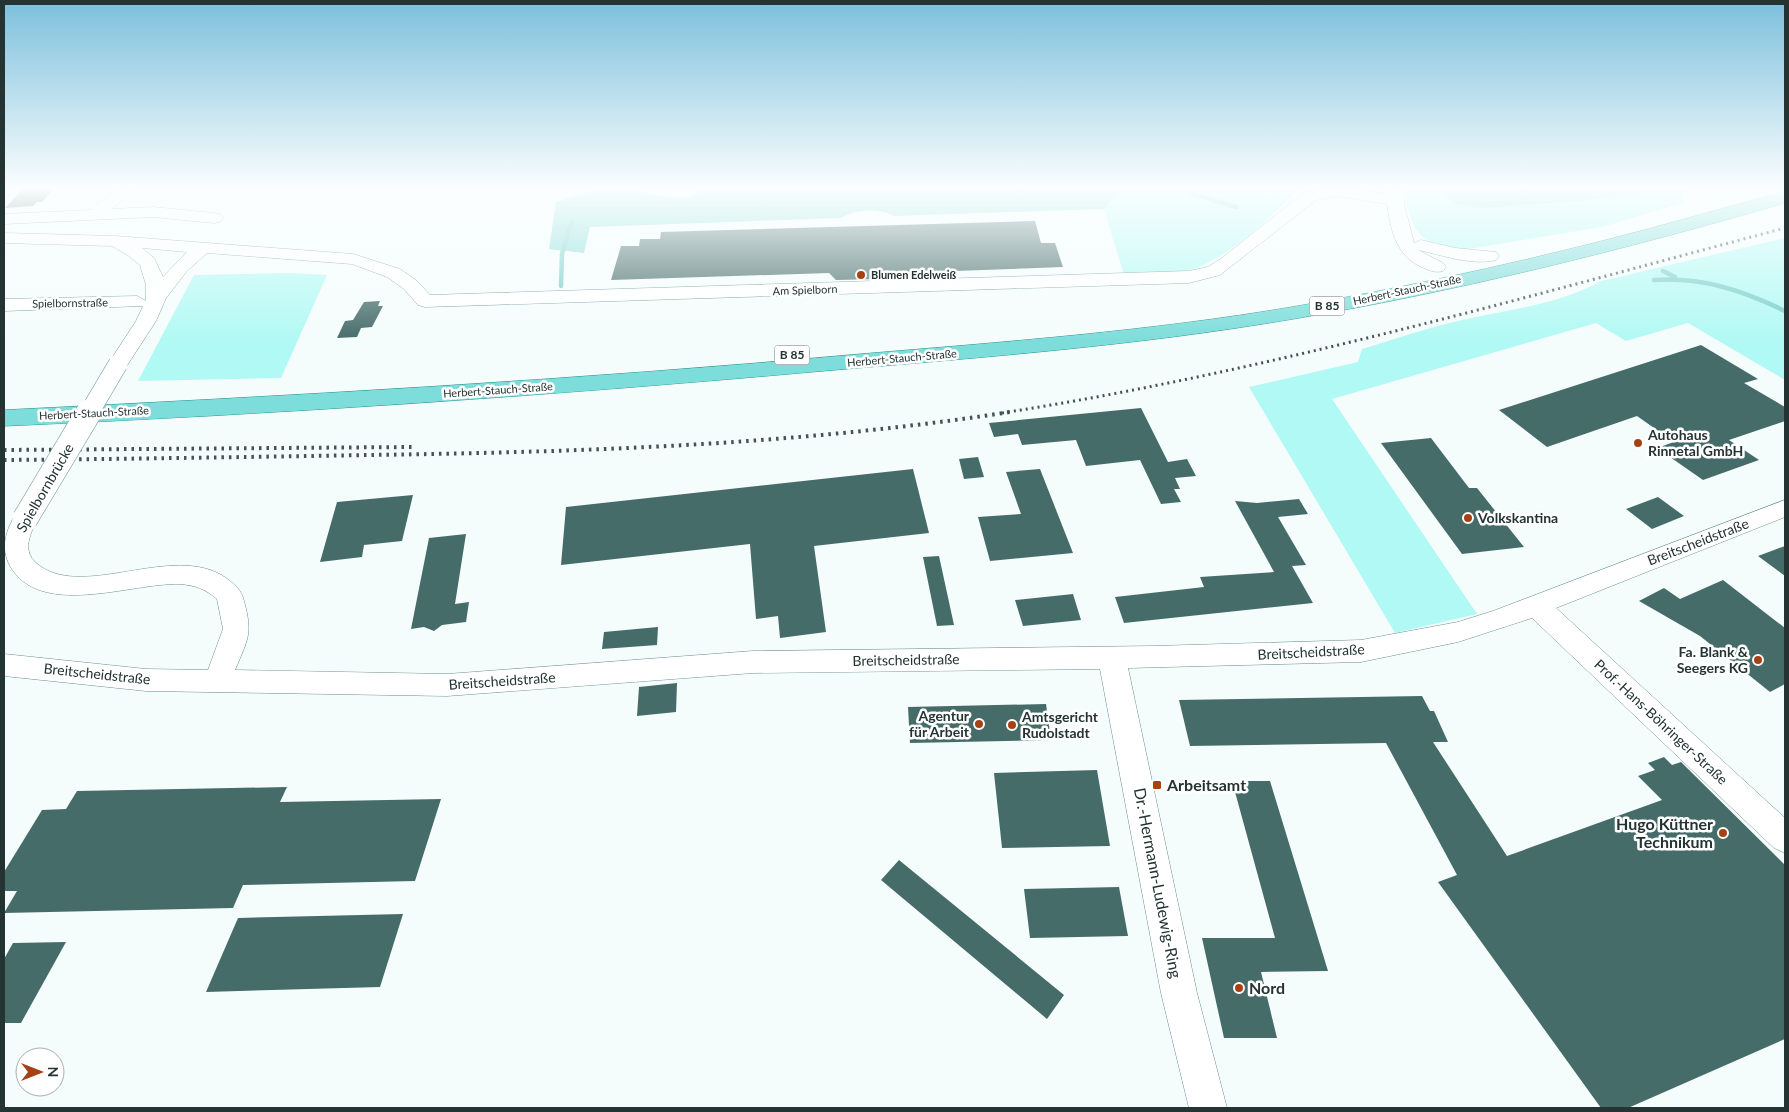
<svg xmlns="http://www.w3.org/2000/svg" width="1789" height="1112" font-family="Lato,sans-serif">
<style>
.green{fill:#b1f9f4}
.forest{fill:#87dcd8}
.lines{fill:none;stroke-linecap:round;stroke-linejoin:round}
.stream{stroke:#7acfcb;stroke-width:4.5}
.building{fill:#466c6a}
.minor-casing{stroke:#6a918e;stroke-width:1}
.major-casing{stroke:#25938f;stroke-width:1}
.minor{fill:#fff;fill-rule:evenodd}
.major{fill:#7dddda;fill-rule:evenodd}
.rail-far1{stroke:#435352;stroke-width:3;stroke-dasharray:2 4;stroke-linecap:butt}
.rail{stroke:#435352;stroke-width:4;stroke-dasharray:2.5 5;stroke-linecap:butt}
.minor-bridge-far1-casing{stroke:#6a918e;stroke-width:20;stroke-linecap:butt}
.minor-bridge-casing{stroke:#6a918e;stroke-width:26;stroke-linecap:butt}
.minor-bridge-far1{stroke:#fff;stroke-width:19}
.minor-bridge{stroke:#fff;stroke-width:25}
.poi-dot{fill:#a64113;stroke:#fff;stroke-width:2}
.labels{text-anchor:middle;stroke-width:5;stroke-linejoin:round;paint-order:stroke}
.far-poi-label{font-size:11px;font-weight:bold;fill:#233433;stroke:#fff;text-anchor:start}
.far-street-label{font-size:11px;fill:#233433;stroke:#fff}
.shield{fill:#fff;stroke:#657170;stroke-width:1}
.shield-label{font-size:12px;font-weight:bold;fill:#233433}
.poi-label{font-size:14px;font-weight:bold;fill:#233433;stroke:#fff;text-anchor:start}
.street-label{font-size:14px;fill:#233433;stroke:#fff}
.near-poi-label{font-size:16px;font-weight:bold;fill:#233433;stroke:#fff;text-anchor:start}
.near-street-label{font-size:16px;fill:#233433;stroke:#fff}
</style>
<rect width="100%" height="100%" fill="#f5fdfc"/>
<path class="green" d="M 1126,186 L 1301,186 L 1298,187 C 1278,214 1219,265 1186,271 C 1166,275 1144,274 1124,275 L 1104,209 Z
M 1407,186 L 1427,186 L 1456,204 L 1485,208 L 1580,201 L 1639,194 L 1638,186 L 1708,186 L 1690,190 L 1682,195 L 1683,203 L 1602,227 L 1468,249 C 1436,247 1419,246 1409,212 C 1407,203 1404,195 1407,186 Z
M 1785,238 L 1785,380 L 1688,323 L 1626,341 L 1596,323 L 1332,399 L 1477,614 L 1395,633 L 1249,387 L 1358,362 L 1362,349 C 1393,340 1423,329 1454,322 C 1503,310 1557,306 1601,281 Z
M 289,273 L 327,275 L 281,378 L 138,381 L 194,275 Z"/>
<path class="forest" d="M 609,186 C 630,186 691,212 703,186 L 970,186 L 993,190 L 998,186 L 1126,186 L 1104,209 L 894,216 C 877,207 856,210 840,218 L 590,227 L 584,253 L 549,249 L 556,202 Z
M 1427,186 L 1638,186 L 1639,194 L 1580,201 L 1485,208 L 1456,204 Z"/>
<g class="lines">
<path class="stream" d="M 1180,186 L 1190,193 L 1236,207
M 1663,271 L 1675,277
M 1654,280 C 1702,277 1742,290 1785,311
M 561,286 L 562,254 L 572,221"/>
</g>
<path class="building" d="M 26,186 L 56,186 L 42,202 L 37,202 L 33,206 L 5,208 Z
M 1035,221 L 1041,243 L 1055,243 L 1063,267 L 927,272 L 922,278 L 836,280 L 829,273 L 611,280 L 621,246 L 639,246 L 640,239 L 660,239 L 661,232 Z
M 380,301 L 378,306 L 383,306 L 372,327 L 361,328 L 357,337 L 337,338 L 345,321 L 353,320 L 364,302 Z
M 1701,345 L 1758,379 L 1744,383 L 1785,407 L 1785,421 L 1729,440 L 1759,460 L 1703,480 L 1657,448 L 1674,442 L 1637,416 L 1547,447 L 1499,410 Z
M 1141,408 L 1168,462 L 1187,459 L 1196,476 L 1175,478 L 1180,489 L 1174,489 L 1181,502 L 1161,504 L 1140,460 L 1086,466 L 1076,440 L 1022,445 L 1018,434 L 994,437 L 989,423 Z
M 1431,438 L 1469,488 L 1477,488 L 1524,547 L 1462,554 L 1381,443 Z
M 978,457 L 984,477 L 964,479 L 959,459 Z
M 913,469 L 929,533 L 814,546 L 826,632 L 780,638 L 778,616 L 756,619 L 750,544 L 561,565 L 566,507 Z
M 1040,469 L 1073,553 L 990,561 L 978,517 L 1021,514 L 1006,472 Z
M 413,495 L 402,541 L 364,545 L 362,557 L 320,562 L 337,502 Z
M 1658,497 L 1684,516 L 1652,529 L 1626,509 Z
M 1299,499 L 1308,514 L 1278,517 L 1306,565 L 1292,566 L 1313,603 L 1124,623 L 1115,597 L 1204,587 L 1200,577 L 1274,572 L 1235,501 L 1257,503 Z
M 466,534 L 455,604 L 469,602 L 466,622 L 442,625 L 434,631 L 424,627 L 411,629 L 429,538 Z
M 1785,546 L 1785,576 L 1758,556 Z
M 939,556 L 954,625 L 937,626 L 923,557 Z
M 1723,580 L 1785,628 L 1785,684 L 1770,692 L 1700,636 L 1639,601 L 1664,588 L 1680,599 Z
M 1073,594 L 1081,620 L 1023,626 L 1015,600 Z
M 658,627 L 657,645 L 602,649 L 604,632 Z
M 677,683 L 676,712 L 637,716 L 639,687 Z
M 1422,696 L 1430,711 L 1434,711 L 1448,742 L 1433,742 L 1507,856 L 1662,800 L 1638,776 L 1655,770 L 1648,763 L 1664,757 L 1672,765 L 1681,762 L 1785,865 L 1785,1039 L 1628,1108 L 1601,1108 L 1438,882 L 1457,875 L 1386,743 L 1190,746 L 1179,700 Z
M 1046,704 L 1051,740 L 910,743 L 908,707 Z
M 1097,770 L 1110,846 L 1002,848 L 994,773 Z
M 1232,781 L 1270,781 L 1328,971 L 1261,972 L 1277,1038 L 1224,1038 L 1202,938 L 1275,938 Z
M 287,787 L 280,802 L 441,799 L 415,881 L 243,885 L 233,908 L 4,913 L 17,891 L 4,891 L 4,872 L 42,810 L 66,809 L 77,791 Z
M 899,860 L 1064,995 L 1047,1019 L 881,880 Z
M 1119,887 L 1128,936 L 1030,938 L 1024,889 Z
M 403,914 L 380,987 L 206,992 L 238,918 Z
M 66,942 L 21,1023 L 4,1023 L 4,959 L 13,943 Z"/>
<g class="lines">
<g class="minor-casing">
<path id="minor" d="M 120,186 L 138,186 L 112,209 L 153,207 L 214,213 L 220,214 L 223,218 L 220,222 L 214,223 L 153,217 L 4,224 L 4,214 L 91,210 Z
M 1337,186 L 1386,194 L 1388,186 L 1404,186 L 1404,204 L 1414,243 L 1421,240 L 1455,248 L 1496,252 L 1499,256 L 1496,260 C 1472,266 1442,255 1418,250 L 1443,263 L 1446,267 L 1443,271 C 1436,273 1431,271 1424,268 C 1396,257 1391,231 1387,204 L 1337,196 L 1316,200 L 1220,275 L 1189,283 L 425,307 L 418,305 L 404,289 L 387,277 L 352,264 L 207,253 L 187,271 L 166,298 L 156,321 L 128,364 L 125,368 L 118,370 L 111,368 L 108,364 L 136,321 L 143,306 L 4,311 L 4,299 L 137,296 L 146,301 L 146,285 L 140,265 L 129,256 L 112,246 L 4,243 L 4,233 L 115,236 L 353,254 L 400,269 L 417,281 L 430,295 L 1189,271 L 1208,267 L 1222,258 L 1305,192 ZM 142,248 L 187,252 L 163,277 L 154,258 Z
M 1785,500 L 1785,517 L 1556,608 L 1785,818 L 1785,853 L 1774,848 L 1532,618 L 1458,642 L 1361,662 L 1128,668 L 1197,993 L 1227,1108 L 1189,1108 L 1161,993 L 1100,669 L 753,673 L 447,696 L 146,691 L 4,676 L 4,654 L 146,669 L 208,670 L 223,629 L 217,599 C 205,589 195,585 179,584 C 131,583 40,619 10,566 C 0,547 6,531 16,513 L 25,510 L 34,513 L 37,519 C 29,537 21,553 40,566 C 86,599 175,542 226,578 C 235,585 241,589 244,601 C 253,634 248,639 235,670 L 447,674 L 753,651 L 1154,646 L 1361,640 L 1458,622 L 1493,611 Z"/>
</g>
<g class="major-casing">
<path id="major" d="M 1785,192 L 1785,203 C 1623,250 1459,291 1293,319 C 1141,345 987,357 834,370 C 558,395 281,414 4,426 L 4,410 C 290,396 576,380 861,354 C 1005,342 1150,331 1292,307 C 1396,289 1500,267 1602,241 C 1663,226 1724,207 1785,192 Z"/>
</g>
<use href="#minor" class="minor"/>
<use href="#major" class="major"/>
<path class="rail-far1" d="M 1002,413 C 1267,372 1525,297 1785,228"/>
<path class="rail" d="M 4,450 L 414,447
M 4,460 C 126,459 247,457 369,455 C 583,452 797,445 1010,412"/>
<g class="minor-bridge-far1-casing">
<path id="minor-bridge-far1" d="M 89,413 L 118,364"/>
</g>
<g class="minor-bridge-casing">
<path id="minor-bridge" d="M 25,519 L 89,412"/>
</g>
<use href="#minor-bridge-far1" class="minor-bridge-far1"/>
<use href="#minor-bridge" class="minor-bridge"/>
</g>
<linearGradient id="sky" x2="0" y2="1"><stop stop-color="#7cbfdc"/><stop offset="0.55" stop-color="#fafefe"/><stop offset="1" stop-color="#fafefe" stop-opacity="0"/></linearGradient>
<rect width="1789" height="341" fill="url(#sky)"/>
<g class="poi-dot">
<circle cx="861" cy="275" r="5"/>
<circle cx="1638" cy="443" r="5"/>
<circle cx="1468" cy="518" r="5"/>
<circle cx="1758" cy="660" r="5"/>
<circle cx="979" cy="724" r="5"/>
<circle cx="1012" cy="725" r="5"/>
<rect x="1152" y="780" width="10" height="10" rx="2.5"/>
<circle cx="1723" cy="833" r="5"/>
<circle cx="1239" cy="988" r="5"/>
</g>
<g class="labels">
<g class="far-poi-label">
<text x="871" y="279">Blumen Edelweiß</text>
</g>
<g class="far-street-label">
<text transform="translate(805 290) rotate(-2)" y="4">Am Spielborn</text>
<text transform="translate(1407 290) rotate(-12)" y="4">Herbert-Stauch-Straße</text>
<text transform="translate(70 303) rotate(-1)" y="4">Spielbornstraße</text>
<text transform="translate(902 358) rotate(-5)" y="4">Herbert-Stauch-Straße</text>
<text transform="translate(498 390) rotate(-4)" y="4">Herbert-Stauch-Straße</text>
<text transform="translate(94 413) rotate(-3)" y="4">Herbert-Stauch-Straße</text>
</g>
<g class="shield">
<rect x="1309.5" y="296.5" width="35" height="19" rx="4"/>
<rect x="774.5" y="345.5" width="35" height="19" rx="4"/>
</g>
<g class="shield-label">
<text x="1327" y="310">B 85</text>
<text x="792" y="359">B 85</text>
</g>
<g class="poi-label">
<text x="1648" y="440">Autohaus<tspan x="1648" dy="16">Rinnetal GmbH</tspan></text>
<text x="1478" y="523">Volkskantina</text>
<text x="1748" y="657" text-anchor="end">Fa. Blank &amp;<tspan x="1748" dy="16">Seegers KG</tspan></text>
<text x="969" y="721" text-anchor="end">Agentur<tspan x="969" dy="16">für Arbeit</tspan></text>
<text x="1022" y="722">Amtsgericht<tspan x="1022" dy="16">Rudolstadt</tspan></text>
</g>
<g class="street-label">
<text transform="translate(45 488) rotate(-60)" y="5">Spielbornbrücke</text>
<text transform="translate(1698 542) rotate(-21)" y="5">Breitscheidstraße</text>
<text transform="translate(1311 652) rotate(-3)" y="5">Breitscheidstraße</text>
<text transform="translate(906 660) rotate(-1)" y="5">Breitscheidstraße</text>
<text transform="translate(97 674) rotate(6)" y="5">Breitscheidstraße</text>
<text transform="translate(502 681) rotate(-4)" y="5">Breitscheidstraße</text>
<text transform="translate(1661 722) rotate(43)" y="5">Prof.-Hans-Böhringer-Straße</text>
</g>
<g class="near-poi-label">
<text x="1167" y="791">Arbeitsamt</text>
<text x="1713" y="830" text-anchor="end">Hugo Küttner<tspan x="1713" dy="18">Technikum</tspan></text>
<text x="1249" y="994">Nord</text>
</g>
<g class="near-street-label">
<text transform="translate(1158 883) rotate(79)" y="6">Dr.-Hermann-Ludewig-Ring</text>
</g>
</g>
<rect width="1789" height="1112" fill="none" stroke="#233433" stroke-width="10"/>
<g transform="translate(40 1072) rotate(90)"><circle r="24" fill="#ffffff" stroke="#a7aead"/>
<path d="M0-4L9 19L0 12L-9 19Z" fill="#a64113"/>
<text y="-8" font-size="14" font-weight="bold" text-anchor="middle" fill="#233433">N</text>
</g>
</svg>
